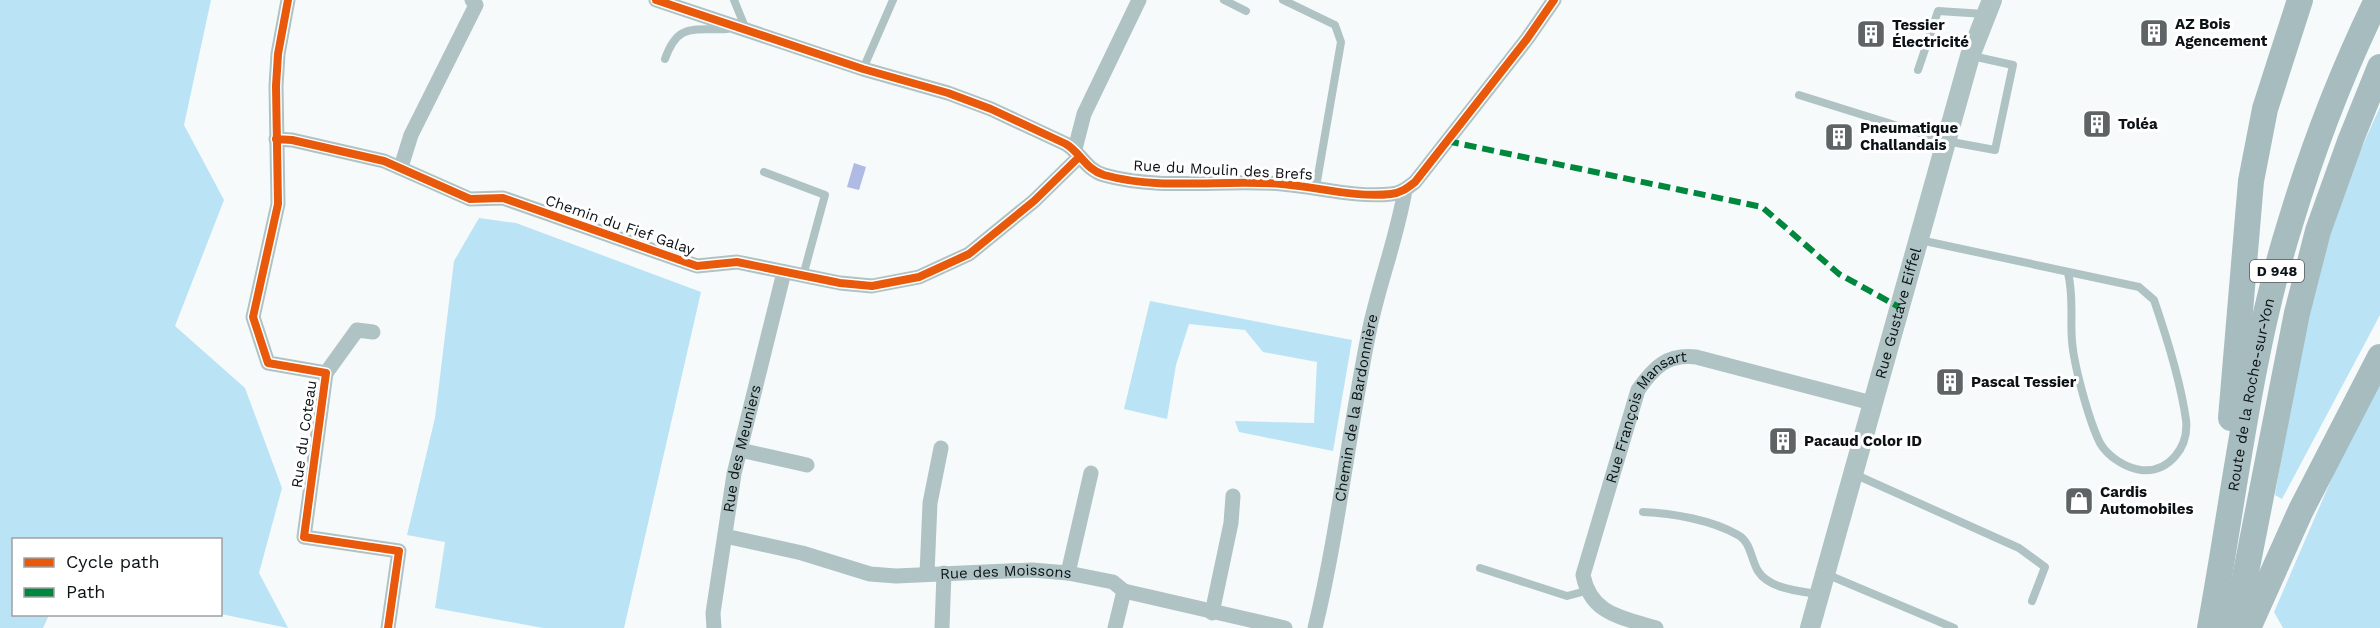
<svg xmlns="http://www.w3.org/2000/svg" width="2380" height="628" font-family="'Work Sans',sans-serif">
<style>
.green{fill:#bae3f6}
.water{fill:#afbbe5}
.lines{fill:none;stroke-linecap:round;stroke-linejoin:round}
.service{stroke:#afc3c5;stroke-width:8}
.minor{stroke:#afc3c5;stroke-width:15}
.tertiary{stroke:#afc3c5;stroke-width:20}
.trunk{stroke:#a7bcbf;stroke-width:26}
.quiet{stroke:#00873e;stroke-width:6;stroke-dasharray:12 6;stroke-linecap:butt}
.cycleway-casing{stroke:#fff;stroke-width:11}
.cycleway{stroke:#e8590c;stroke-width:8}
.labels{text-anchor:middle;stroke-width:6;stroke-linejoin:round;paint-order:stroke}
.shield{fill:#fff;stroke:#555a5c;stroke-width:1.5}
.shield-label{font-size:14px;font-weight:bold;fill:#0c1316}
.poi-label{font-size:15px;font-weight:bold;fill:#0c1316;stroke:#fff;text-anchor:start}
.street-label{font-size:15px;fill:#0c1316;stroke:#fff}
</style>
<rect width="100%" height="100%" fill="#f6fafb"/>
<path class="green" d="M 0,0 L 211,0 L 184,125 L 224,200 L 175,326 L 245,388 L 282,488 L 259,573 L 288,628 L 221,614 L 220,540 L 14,540 L 14,614 L 49,615 L 43,628 L 0,628 Z
M 2380,107 L 2380,315 L 2282,499 L 2275,495 L 2311,282 L 2360,151 Z
M 479,218 L 516,223 L 701,292 L 624,628 L 543,628 L 435,608 L 445,542 L 407,535 L 435,418 L 454,261 Z
M 1150,301 L 1352,340 L 1333,451 L 1239,432 L 1235,421 L 1314,423 L 1317,362 L 1263,352 L 1245,330 L 1189,324 L 1176,365 L 1167,419 L 1124,409 Z
M 2380,381 L 2380,628 L 2283,628 L 2274,612 L 2335,471 Z"/>
<path class="water" d="M 854,163 L 866,167 L 859,190 L 847,187 Z"/>
<g class="lines">
<path class="service" d="M 734,0 L 745,27 L 742,28
M 1224,0 L 1246,11
M 1283,0 L 1335,25 L 1341,42 L 1316,187
M 665,59 C 678,22 693,31 727,29
M 863,69 L 893,0
M 1918,70 L 1938,11 L 1985,14
M 1799,95 L 1946,141 L 1995,150 L 2013,65 L 1972,56
M 764,172 L 825,195 L 803,276
M 1920,240 L 2139,287 L 2154,300 C 2166,335 2181,384 2186,420 C 2189,447 2169,473 2141,470 C 2126,468 2108,457 2100,443 C 2089,421 2074,366 2072,341 C 2070,317 2074,297 2068,273
M 1854,474 L 2019,548 L 2045,567 L 2032,601
M 1643,512 C 1672,513 1712,520 1738,535 C 1751,542 1751,560 1758,571 C 1769,589 1799,591 1818,594
M 1480,568 L 1567,596 L 1586,591
M 1826,574 L 1954,628"/>
<g class="minor">
<path d="M 288,0 L 278,54 L 276,86 L 278,204 L 253,317 L 268,363 L 326,373 L 304,537 L 399,551 L 388,628"/>
<path d="M 656,0 L 863,69 L 948,93 L 991,109 L 1066,144 C 1081,153 1085,169 1104,175 C 1161,191 1224,179 1282,184 C 1317,187 1356,198 1391,194 C 1401,193 1407,188 1415,182 L 1527,39 L 1554,0"/>
<path d="M 276,139 L 292,140 L 384,161 L 470,199 L 503,198 L 697,266 L 737,262 L 840,283 L 872,286 L 919,277 L 969,254 L 1034,201 L 1079,157"/>
<path d="M 1075,149 L 1084,114 L 1139,0"/>
<path d="M 401,167 L 411,135 L 476,5 L 472,0"/>
<path d="M 326,373 L 357,330 L 373,332"/>
<path d="M 740,450 L 807,465"/>
<path id="s1" d="M 725,536 L 802,553 L 870,574 L 896,576 L 1032,570 L 1068,573 L 1113,582 L 1124,591 L 1285,628"/>
<path d="M 1068,573 L 1091,473"/>
<path d="M 927,574 L 930,503 L 941,448"/>
<path d="M 1212,613 L 1231,523 L 1233,496"/>
<path id="s2" d="M 714,628 L 713,613 L 734,474 L 784,272"/>
<path d="M 942,628 L 944,573"/>
<path d="M 1115,628 L 1124,591"/>
<path id="s3" d="M 1315,628 C 1339,529 1349,427 1370,327 C 1380,281 1397,237 1405,190"/>
<path id="s4" d="M 1656,628 C 1622,617 1591,615 1583,575 L 1638,390 C 1654,367 1667,354 1696,357 L 1872,403"/>
</g>
<path class="tertiary" id="s5" d="M 1810,628 L 1970,56 L 1992,0"/>
<g class="trunk">
<path d="M 2231,418 L 2251,181 L 2265,109 L 2300,0"/>
<path id="s6" d="M 2210,628 C 2235,493 2249,355 2290,224 C 2313,147 2342,72 2377,0"/>
<path d="M 2235,628 L 2297,313 L 2318,231 L 2351,139 L 2380,67"/>
<path d="M 2248,628 L 2301,510 L 2380,357"/>
</g>
<path class="quiet" d="M 1447,141 L 1762,207 L 1839,274 L 1899,307"/>
<g class="cycleway-casing">
<path id="cycleway" d="M 288,0 L 278,54 L 276,86 L 278,204 L 253,317 L 268,363 L 326,373 L 304,537 L 399,551 L 388,628
M 656,0 L 863,69 L 948,93 L 991,109 L 1066,144 C 1081,153 1085,169 1104,175 C 1161,191 1224,179 1282,184 C 1317,187 1356,198 1391,194 C 1401,193 1407,188 1415,182 L 1527,39 L 1554,0
M 276,139 L 292,140 L 384,161 L 470,199 L 503,198 L 697,266 L 737,262 L 840,283 L 872,286 L 919,277 L 969,254 L 1034,201 L 1079,157"/>
</g>
<use href="#cycleway" class="cycleway"/>
</g>
<defs>
<g id="building-square" transform="scale(1.5)"><rect x="-9" y="-9" width="18" height="18" rx="4" fill="#5e6466" stroke="#fff"/><path d="M-4-6H4V6H1V3H-1V6H-4ZM-2.5-4.3h1.7v1.8h-1.7ZM.8-4.3h1.7v1.8H.8ZM-2.5-1h1.7V.8h-1.7ZM.8-1h1.7V.8H.8Z" fill="#fff"/></g>
<g id="shop-square" transform="scale(1.5)"><rect x="-9" y="-9" width="18" height="18" rx="4" fill="#5e6466" stroke="#fff"/><path d="M-5-2.5h2.3a2.7 3.5 0 0 1 5.4 0H5L5.5 6h-11ZM-1.5-2.5h3a1.5 2.3 0 0 0-3 0Z" fill="#fff"/></g>
</defs>
<g fill-rule="evenodd">
<use href="#building-square" x="2154" y="33"/>
<use href="#building-square" x="1871" y="34"/>
<use href="#building-square" x="2097" y="124"/>
<use href="#building-square" x="1839" y="137"/>
<use href="#building-square" x="1950" y="382"/>
<use href="#building-square" x="1783" y="441"/>
<use href="#shop-square" x="2079" y="501"/>
</g>
<g class="labels">
<rect class="shield" x="2250" y="260" width="54" height="22" rx="4.5"/>
<g class="shield-label">
<text x="2277" y="276">D 948</text>
</g>
<g class="poi-label">
<text x="2175" y="29">AZ Bois<tspan x="2175" dy="17">Agencement</tspan></text>
<text x="1892" y="30">Tessier<tspan x="1892" dy="17">Électricité</tspan></text>
<text x="2118" y="129">Toléa</text>
<text x="1860" y="133">Pneumatique<tspan x="1860" dy="17">Challandais</tspan></text>
<text x="1971" y="387">Pascal Tessier</text>
<text x="1804" y="446">Pacaud Color ID</text>
<text x="2100" y="497">Cardis<tspan x="2100" dy="17">Automobiles</tspan></text>
</g>
<g class="street-label">
<text transform="translate(1223 170) rotate(3)" y="5">Rue du Moulin des Brefs</text>
<text transform="translate(620 225) rotate(19)" y="5">Chemin du Fief Galay</text>
<text dy="5" stroke="none"><textPath href="#s5" startOffset="327">Rue Gustave Eiffel</textPath></text>
<text dy="5" stroke="none"><textPath href="#s6" startOffset="237">Route de la Roche-sur-Yon</textPath></text>
<text dy="5" stroke="none"><textPath href="#s3" startOffset="224">Chemin de la Bardonnière</textPath></text>
<text dy="5" stroke="none"><textPath href="#s4" startOffset="272">Rue François Mansart</textPath></text>
<text transform="translate(304 434) rotate(-82)" y="5">Rue du Coteau</text>
<text dy="5" stroke="none"><textPath href="#s2" startOffset="182">Rue des Meuniers</textPath></text>
<text dy="5" stroke="none"><textPath href="#s1" startOffset="286">Rue des Moissons</textPath></text>
</g>
</g>
<rect x="12" y="538" width="210" height="78" fill="#ffffff" stroke="#9ea1a2" stroke-width="1.5"/>
<rect x="24" y="558" width="30" height="9" fill="#e8590c" stroke="#9ea1a2" stroke-width="1.5"/>
<text x="66" y="568" font-size="18" fill="#0c1316">Cycle path</text>
<rect x="24" y="588" width="30" height="9" fill="#00873e" stroke="#9ea1a2" stroke-width="1.5"/>
<text x="66" y="598" font-size="18" fill="#0c1316">Path</text>
</svg>
